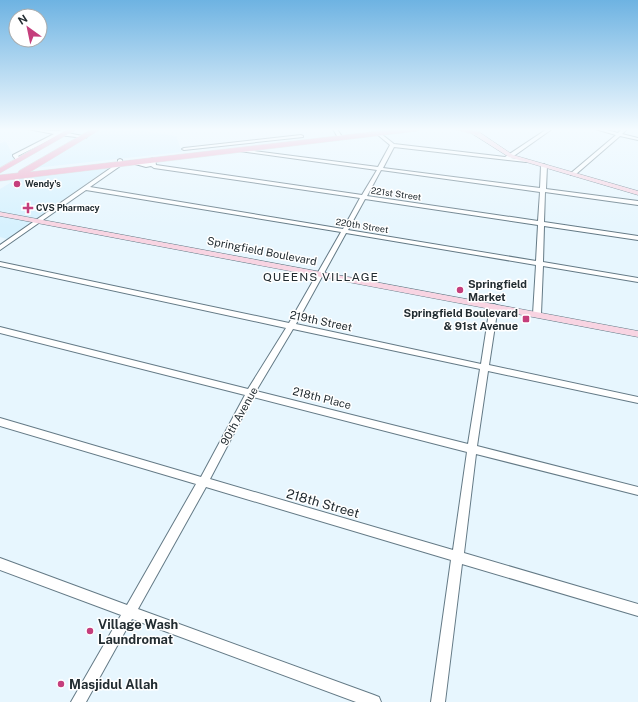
<svg xmlns="http://www.w3.org/2000/svg" width="638" height="702" font-family="'Public Sans',sans-serif">
<style>
.built{fill:#d6f1fe}
.lines{fill:none;stroke-linecap:round;stroke-linejoin:round}
.street-casing{stroke:#647a86;stroke-width:2}
.secondary-casing{stroke:#647a86;stroke-width:1}
.primary-casing{stroke:#d3d5d6;stroke-width:1}
.street{fill:#fff;fill-rule:evenodd}
.secondary{fill:#f8d4e2;fill-rule:evenodd}
.primary{fill:#f0a9c6;fill-rule:evenodd}
.poi-dot{fill:#c53e7c;stroke:#fff;stroke-width:1.5}
.labels{text-anchor:middle;stroke-width:3;stroke-linejoin:round;paint-order:stroke}
.far-poi-label{font-size:9px;font-weight:bold;fill:#222c31;stroke:#fff;text-anchor:start}
.far-street-label{font-size:9px;fill:#222c31;stroke:#fff}
.street-label{font-size:11px;fill:#222c31;stroke:#fff}
.poi-label{font-size:11px;font-weight:bold;fill:#222c31;stroke:#fff;text-anchor:start}
.neighbourhood-label{font-size:12px;letter-spacing:1px;fill:#222c31;stroke:#fff}
.near-street-label{font-size:13px;fill:#222c31;stroke:#fff}
.near-poi-label{font-size:13px;font-weight:bold;fill:#222c31;stroke:#fff;text-anchor:start}
</style>
<rect width="100%" height="100%" fill="#e7f6fe"/>
<path class="built" d="M 102,129 L 130,129 L 176,136 L 182,152 L 34,168 Z
M 6,142 L 15,159 L 0,167 L 0,143 Z
M 110,167 L 7,239 L 0,237 L 0,189 L 20,177 Z"/>
<g class="lines">
<g class="street-casing">
<path id="street" d="M 28,129 C 37,129 46,131 55,131 C 59,132 63,129 68,129 L 63,132 L 87,137 L 85,138 L 59,135 L 18,156 L 21,160 L 17,161 L 13,156 L 13,155 L 54,134 Z
M 333,129 L 337,129 L 341,135 L 341,136 L 337,136 Z
M 547,129 L 552,129 L 511,158 L 528,160 L 528,162 L 526,162 L 394,147 L 383,168 L 540,188 L 541,166 L 544,164 L 547,166 L 546,189 L 638,201 L 638,205 L 545,192 L 544,222 L 638,236 L 638,240 L 544,226 L 543,262 L 638,278 L 638,282 L 543,266 L 541,314 L 537,316 L 533,314 L 536,265 L 346,233 L 296,324 L 481,364 L 490,306 L 494,304 L 498,306 L 489,365 L 638,397 L 638,403 L 488,371 L 477,446 L 638,487 L 638,495 L 476,454 L 464,553 L 638,604 L 638,616 L 462,564 L 445,702 L 431,702 L 451,560 L 206,487 L 138,609 L 374,695 L 379,697 L 381,702 L 356,702 L 132,619 L 86,702 L 71,702 L 121,615 L 0,570 L 0,558 L 127,605 L 196,484 L 0,426 L 0,418 L 201,477 L 245,395 L 0,333 L 0,327 L 248,389 L 286,328 L 0,266 L 0,262 L 289,323 L 341,232 L 86,190 L 0,250 L 0,245 L 118,163 L 118,160 L 120,159 L 122,160 L 123,164 L 90,187 L 343,229 L 360,198 L 154,168 L 151,166 L 146,167 L 128,162 L 130,161 L 146,163 L 151,163 L 151,159 L 153,158 L 155,159 L 156,165 L 362,195 L 377,170 L 239,151 L 237,150 L 239,149 L 378,167 L 390,145 L 378,135 L 378,133 L 380,133 L 394,144 L 505,157 ZM 381,170 L 540,192 L 538,221 L 367,196 ZM 365,199 L 538,225 L 536,261 L 348,230 ZM 293,329 L 480,369 L 468,444 L 256,391 ZM 253,397 L 467,452 L 453,550 L 210,479 Z
M 595,129 L 603,129 L 618,133 L 622,129 L 627,129 L 622,134 L 638,138 L 638,140 L 620,136 L 575,175 L 571,175 L 571,173 L 616,135 Z
M 301,135 L 303,136 L 303,137 L 184,150 L 182,149 L 184,148 Z"/>
</g>
<g class="secondary-casing">
<path id="secondary" d="M 465,129 L 473,129 L 479,132 L 513,155 L 638,191 L 638,195 L 509,157 Z
M 0,212 L 638,331 L 638,337 L 0,216 Z"/>
</g>
<g class="primary-casing">
<path id="primary" d="M 68,129 L 77,129 L 0,173 L 0,168 Z
M 92,129 L 101,129 L 30,172 L 397,129 L 420,129 L 417,131 L 0,181 L 0,175 L 18,173 L 19,171 Z
M 454,129 L 469,129 L 481,133 L 477,135 Z"/>
</g>
<use href="#street" class="street"/>
<use href="#secondary" class="secondary"/>
<use href="#primary" class="primary"/>
</g>
<linearGradient id="sky" x2="0" y2="1"><stop stop-color="#6eb3e2"/><stop offset="0.57" stop-color="#f4fbff"/><stop offset="1" stop-color="#f4fbff" stop-opacity="0"/></linearGradient>
<rect width="638" height="227" fill="url(#sky)"/>
<g class="poi-dot">
<circle cx="17" cy="184" r="4"/>
<path d="M26 202h4v4h4v4h-4v4h-4v-4h-4v-4h4z"/>
<circle cx="460" cy="290" r="4"/>
<rect x="522" y="315" width="8" height="8" rx="2"/>
<circle cx="90" cy="631" r="4"/>
<circle cx="61" cy="684" r="4"/>
</g>
<g class="labels">
<g class="far-poi-label">
<text x="25" y="187">Wendy's</text>
<text x="36" y="211">CVS Pharmacy</text>
</g>
<g class="far-street-label">
<text transform="translate(396 194) rotate(8)" y="3">221st Street</text>
<text transform="translate(362 226) rotate(9)" y="3">220th Street</text>
</g>
<g class="street-label">
<text transform="translate(262 251) rotate(11)" y="4">Springfield Boulevard</text>
<text transform="translate(321 321) rotate(12)" y="4">219th Street</text>
<text transform="translate(322 398) rotate(14)" y="4">218th Place</text>
<text transform="translate(239 416) rotate(-61)" y="4">90th Avenue</text>
</g>
<g class="poi-label">
<text x="468" y="288">Springfield<tspan x="468" dy="13">Market</tspan></text>
<text x="518" y="317" text-anchor="end">Springfield Boulevard<tspan x="518" dy="13">&amp; 91st Avenue</tspan></text>
</g>
<g class="neighbourhood-label">
<text x="321" y="281">QUEENS VILLAGE</text>
</g>
<g class="near-street-label">
<text transform="translate(323 503) rotate(16)" y="5">218th Street</text>
</g>
<g class="near-poi-label">
<text x="98" y="629">Village Wash<tspan x="98" dy="15">Laundromat</tspan></text>
<text x="69" y="689">Masjidul Allah</text>
</g>
</g>
<g transform="translate(28 28) rotate(327)"><circle r="19" fill="#ffffff" stroke="#a7abad"/>
<path d="M0-3L7 15L0 10L-7 15Z" fill="#c53e7c"/>
<text y="-6" font-size="11" font-weight="bold" text-anchor="middle" fill="#222c31">N</text>
</g>
</svg>
